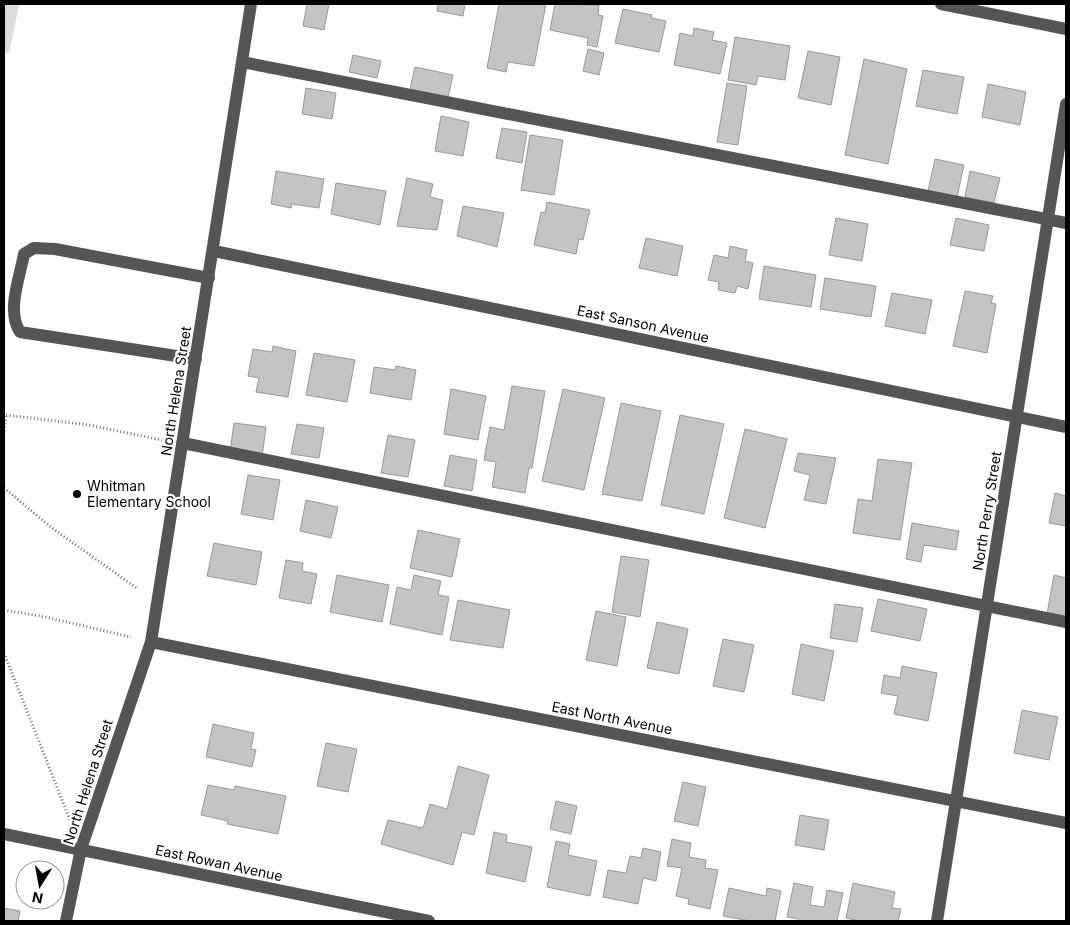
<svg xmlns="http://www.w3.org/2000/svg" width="1070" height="925" font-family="Inter,sans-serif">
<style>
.green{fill:#dcdcdc}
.building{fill:#c4c4c4;stroke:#999}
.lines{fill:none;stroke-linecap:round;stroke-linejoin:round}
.path{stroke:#777;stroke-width:3;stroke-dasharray:1 2.5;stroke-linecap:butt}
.minor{stroke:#555;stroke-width:12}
.poi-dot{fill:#000;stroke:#fff;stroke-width:2}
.labels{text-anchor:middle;stroke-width:4.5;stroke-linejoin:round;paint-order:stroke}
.street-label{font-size:14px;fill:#000;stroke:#fff}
.poi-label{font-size:14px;fill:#000;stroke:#fff;text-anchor:start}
</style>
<rect width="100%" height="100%" fill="#fff"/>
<path class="green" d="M 4,4 L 19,5 L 9,53 L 4,52 Z"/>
<path class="building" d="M 307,4 L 329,4 L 324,30 L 303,26 Z
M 438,4 L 465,4 L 463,16 L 437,11 Z
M 499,4 L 546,4 L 534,66 L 508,62 L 506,72 L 487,68 Z
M 555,4 L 599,5 L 598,15 L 603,16 L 597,47 L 587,45 L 588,38 L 550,30 Z
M 623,9 L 652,15 L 651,18 L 666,21 L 659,52 L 615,43 Z
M 694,28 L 714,32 L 712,40 L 727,43 L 720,74 L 674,65 L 680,33 L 693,36 Z
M 735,37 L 790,46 L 785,80 L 758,76 L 756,85 L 728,80 Z
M 588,49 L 604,53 L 599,75 L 583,71 Z
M 808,51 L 840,57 L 831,105 L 798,98 Z
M 353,55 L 381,61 L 377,78 L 349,72 Z
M 864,59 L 907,69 L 888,164 L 845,155 Z
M 415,67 L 453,75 L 448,98 L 410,89 Z
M 923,70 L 964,77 L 957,114 L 916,106 Z
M 727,83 L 747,86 L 738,145 L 717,142 Z
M 988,84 L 1026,92 L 1020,125 L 982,117 Z
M 306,88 L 336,93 L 332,119 L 302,114 Z
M 441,116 L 469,122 L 463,156 L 435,151 Z
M 502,128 L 527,132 L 522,163 L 496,158 Z
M 530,135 L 563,140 L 554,195 L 521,190 Z
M 935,159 L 964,165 L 957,197 L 928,191 Z
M 276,171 L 324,179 L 319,208 L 292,204 L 291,208 L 271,204 Z
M 970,171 L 1000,178 L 994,203 L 965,197 Z
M 407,178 L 433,184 L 430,197 L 443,200 L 437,230 L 397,226 Z
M 336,183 L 386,191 L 380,225 L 331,214 Z
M 547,202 L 590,210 L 583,240 L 579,239 L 576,254 L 534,245 L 541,212 L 545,213 Z
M 463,206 L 504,213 L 497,247 L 457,236 Z
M 836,218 L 868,224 L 862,261 L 829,255 Z
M 956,218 L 989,225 L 984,251 L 950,245 Z
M 646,238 L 683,246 L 677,276 L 639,268 Z
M 730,246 L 747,250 L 745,261 L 753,263 L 748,289 L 737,286 L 735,293 L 718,290 L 719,282 L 708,280 L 714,255 L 728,258 Z
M 764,266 L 816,275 L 811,307 L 759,299 Z
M 825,278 L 876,286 L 871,317 L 820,309 Z
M 965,291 L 993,296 L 991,303 L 996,304 L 987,353 L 953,346 Z
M 892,293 L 932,300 L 925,334 L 885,326 Z
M 273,346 L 296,351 L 288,397 L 256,392 L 259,378 L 248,376 L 253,349 L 272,352 Z
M 314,353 L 355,360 L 347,402 L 306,395 Z
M 396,366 L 416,370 L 411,400 L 370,393 L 374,367 L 395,370 Z
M 512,386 L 545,391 L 532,468 L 529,468 L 525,493 L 492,487 L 496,462 L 484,460 L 490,427 L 504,430 Z
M 451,389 L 486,396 L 478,440 L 444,434 Z
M 563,389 L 605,398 L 584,490 L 542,481 Z
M 621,403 L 661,411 L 642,501 L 602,494 Z
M 680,415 L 724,424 L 704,514 L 661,505 Z
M 234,423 L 266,427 L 262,457 L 230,452 Z
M 297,424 L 324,428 L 319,458 L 291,454 Z
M 745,429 L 787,439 L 765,528 L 724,518 Z
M 388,435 L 415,440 L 408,477 L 381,473 Z
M 798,453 L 836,458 L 826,504 L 804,500 L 810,475 L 794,471 Z
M 450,455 L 477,460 L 472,491 L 444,486 Z
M 878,459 L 912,463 L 900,540 L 853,533 L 858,499 L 872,501 Z
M 248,475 L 280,480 L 273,520 L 241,514 Z
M 1055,493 L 1066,496 L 1066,526 L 1049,523 Z
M 306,500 L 338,507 L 331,538 L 300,531 Z
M 912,523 L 959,531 L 956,550 L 924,545 L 921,562 L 906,559 Z
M 418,530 L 460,539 L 452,577 L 410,568 Z
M 214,543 L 262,552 L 256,585 L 207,576 Z
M 621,556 L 649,560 L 640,617 L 612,612 Z
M 286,560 L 303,563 L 302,571 L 317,574 L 311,604 L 279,598 Z
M 337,575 L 389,585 L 382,622 L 330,612 Z
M 414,575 L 441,581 L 438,595 L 449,597 L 442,635 L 390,624 L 397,587 L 411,590 Z
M 1054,575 L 1066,578 L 1066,617 L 1047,614 Z
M 878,599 L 927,609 L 920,641 L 871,631 Z
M 458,600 L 510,610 L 503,648 L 450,640 Z
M 835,604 L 863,608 L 857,642 L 830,638 Z
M 596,611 L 626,617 L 617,666 L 586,660 Z
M 657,622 L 688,629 L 679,674 L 647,668 Z
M 723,639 L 754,645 L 744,692 L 713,686 Z
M 801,644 L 834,651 L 824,701 L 792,694 Z
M 902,666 L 937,673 L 928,721 L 894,714 L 898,696 L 881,693 L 884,675 L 900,678 Z
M 1022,710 L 1058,717 L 1049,760 L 1014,753 Z
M 213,724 L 254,733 L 251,749 L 256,750 L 252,767 L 206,757 Z
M 326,743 L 357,749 L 348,792 L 317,786 Z
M 458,766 L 489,775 L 474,835 L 462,832 L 453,865 L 381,844 L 388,820 L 423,828 L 430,804 L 447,809 Z
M 683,782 L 706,787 L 698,826 L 674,821 Z
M 208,785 L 234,790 L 235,786 L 286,796 L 278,834 L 227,824 L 228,821 L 201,815 Z
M 556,801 L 577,806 L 571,834 L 550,829 Z
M 800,815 L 829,820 L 824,850 L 795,845 Z
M 494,832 L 507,835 L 506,842 L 532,847 L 525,882 L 486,873 Z
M 672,839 L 691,843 L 689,857 L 706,860 L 705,868 L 718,870 L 710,909 L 688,904 L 689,899 L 676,896 L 682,868 L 667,866 Z
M 556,841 L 570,844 L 568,855 L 597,861 L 590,896 L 547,887 Z
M 643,848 L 661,852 L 656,881 L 643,878 L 638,904 L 603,897 L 608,870 L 626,873 L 630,856 L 641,858 Z
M 794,883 L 813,887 L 810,905 L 824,907 L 827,890 L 843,893 L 837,921 L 798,921 L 798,919 L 787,917 Z
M 853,883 L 895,892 L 892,908 L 901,909 L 898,921 L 859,921 L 846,918 Z
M 729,888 L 766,896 L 767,888 L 781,891 L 775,921 L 750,921 L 723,916 Z
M 4,908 L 20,911 L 18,921 L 4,921 Z"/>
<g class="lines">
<path class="path" d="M 4,414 L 6,415 L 4,434
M 6,415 L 89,425 L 162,440
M 4,488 L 52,528 L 138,589
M 4,610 L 41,616 L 131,637
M 4,653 L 70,820"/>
<path class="minor" d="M 941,4 L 1066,29
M 242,62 L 1066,223
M 214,251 L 1066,427
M 196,359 L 20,332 C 6,311 20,277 24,254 L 34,248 L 55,249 L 209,278
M 183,443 L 1066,622
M 151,642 L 1066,823
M 4,834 L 429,921
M 66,921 L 81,849 L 151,642 L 251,4
M 937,921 L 1066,104"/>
</g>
<circle class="poi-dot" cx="77" cy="494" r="5"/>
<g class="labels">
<g class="street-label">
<text transform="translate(643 324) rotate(12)" y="5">East Sanson Avenue</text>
<text transform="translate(176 391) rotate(-81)" y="5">North Helena Street</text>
<text transform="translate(987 511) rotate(-81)" y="5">North Perry Street</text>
<text transform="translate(612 718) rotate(11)" y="5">East North Avenue</text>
<text transform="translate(88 782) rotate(-72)" y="5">North Helena Street</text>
<text transform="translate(219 863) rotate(12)" y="5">East Rowan Avenue</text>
</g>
<g class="poi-label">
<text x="87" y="491">Whitman<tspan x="87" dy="16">Elementary School</tspan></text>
</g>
</g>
<rect width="1070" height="925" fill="none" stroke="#000000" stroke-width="10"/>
<g transform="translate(40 885) rotate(191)"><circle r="24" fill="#ffffff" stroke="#999999"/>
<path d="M0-4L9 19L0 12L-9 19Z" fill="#000000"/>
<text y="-8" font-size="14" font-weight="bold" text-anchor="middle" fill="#000000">N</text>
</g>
</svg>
